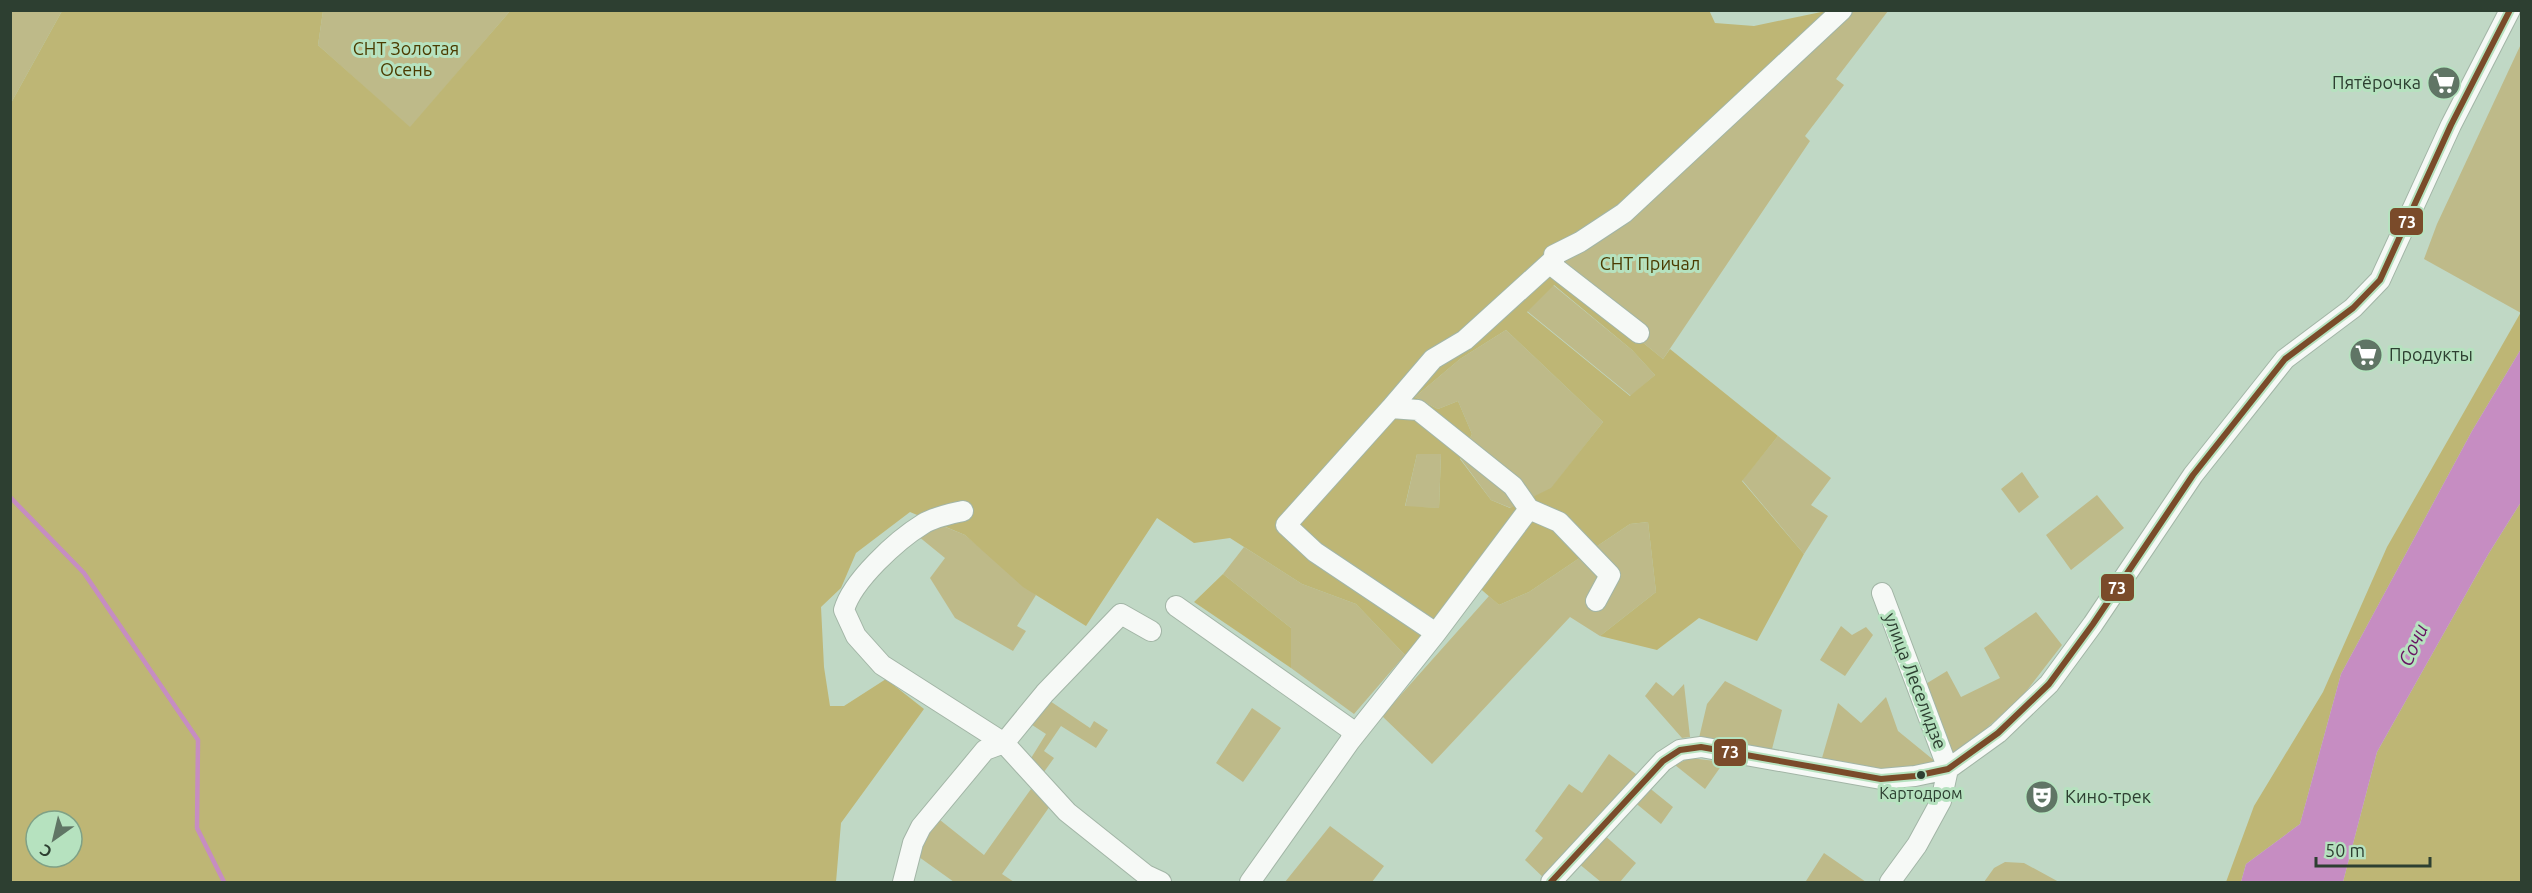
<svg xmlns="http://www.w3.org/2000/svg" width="2532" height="893" font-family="Ubuntu,sans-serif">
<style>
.green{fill:#beba89}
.forest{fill:#beb675;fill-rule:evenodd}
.water{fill:#c68dc2}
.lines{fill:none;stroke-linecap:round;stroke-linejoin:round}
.stream{stroke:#c68dc2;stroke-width:4.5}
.minor-casing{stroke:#a2b5a6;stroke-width:22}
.minor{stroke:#f6f9f6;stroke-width:20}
.bus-1-casing{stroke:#b6e2bf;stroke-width:10}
.bus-1{stroke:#7a4b2a;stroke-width:6}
.bus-dot{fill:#2d3f31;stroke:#b6e2bf;stroke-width:2}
.labels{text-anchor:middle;stroke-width:6;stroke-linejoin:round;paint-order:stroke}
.bus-label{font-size:16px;fill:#2d3f31;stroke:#b6e2bf}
.park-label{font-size:18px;fill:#4b3b00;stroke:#b6e2bf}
.poi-label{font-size:18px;fill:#2d3f31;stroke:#b6e2bf;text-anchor:start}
.street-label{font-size:18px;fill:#2d3f31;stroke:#b6e2bf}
.water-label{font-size:20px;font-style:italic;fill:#681463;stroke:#b6e2bf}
.line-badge{stroke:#b6e2bf;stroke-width:2}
.badge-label{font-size:16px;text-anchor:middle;font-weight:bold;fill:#fff}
</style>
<rect width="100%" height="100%" fill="#c0d8c5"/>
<path class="green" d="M 11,11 L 62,11 L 11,103 Z
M 323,11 L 510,11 L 410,128 L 318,45 Z
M 1826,11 L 1888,11 L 1836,79 L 1844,85 L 1805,136 L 1810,141 L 1663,359 L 1547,264 L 1625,200 Z
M 2521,44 L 2522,312 L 2521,313 L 2424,259 L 2437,224 Z
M 1553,285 L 1632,350 L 1655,375 L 1631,396 L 1527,311 Z
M 1506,330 L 1603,422 L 1551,489 L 1511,508 L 1491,500 L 1460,458 L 1472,434 L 1458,401 L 1438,409 L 1415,397 L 1460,359 Z
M 1778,436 L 1831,478 L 1811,505 L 1828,516 L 1804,554 L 1742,480 Z
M 1417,454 L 1441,454 L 1439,508 L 1405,507 Z
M 2022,472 L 2039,497 L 2019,513 L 2001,489 Z
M 2097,495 L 2124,528 L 2071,570 L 2046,535 Z
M 1648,522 L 1656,592 L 1600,636 L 1570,617 L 1432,764 L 1382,716 L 1489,596 L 1499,605 L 1529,592 L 1630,524 Z
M 938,524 L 965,535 L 1036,595 L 1017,626 L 1026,631 L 1013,651 L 955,618 L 930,578 L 945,558 L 918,536 Z
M 1244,547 L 1302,584 L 1356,604 L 1405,655 L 1354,714 L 1291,668 L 1291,628 L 1223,574 Z
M 2036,612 L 2062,645 L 2021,698 L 1951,759 L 1924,685 L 1947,671 L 1961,697 L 2000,678 L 1984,648 Z
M 1841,626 L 1852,635 L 1866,627 L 1873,635 L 1845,676 L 1820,660 Z
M 1725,681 L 1782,710 L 1771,753 L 1699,738 L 1707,704 Z
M 1656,682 L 1673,696 L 1684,684 L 1690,737 L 1682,738 L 1645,696 Z
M 1886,697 L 1898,731 L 1936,762 L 1878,772 L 1822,758 L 1838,703 L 1861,723 Z
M 1047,699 L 1090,728 L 1094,721 L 1108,730 L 1096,748 L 1061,726 L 1044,751 L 1054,758 L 1041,776 L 1028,763 L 1046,734 L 1026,721 Z
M 1252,708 L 1281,728 L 1243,782 L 1216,763 Z
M 1609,754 L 1640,777 L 1546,880 L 1525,860 L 1543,838 L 1535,831 L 1569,784 L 1582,793 Z
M 1690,758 L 1724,762 L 1705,789 L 1675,765 Z
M 1647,786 L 1673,807 L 1661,824 L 1633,801 Z
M 1031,789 L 1050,806 L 1002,874 L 1014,882 L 954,882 L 919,857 L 921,844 L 940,820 L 984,855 Z
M 1330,826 L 1384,866 L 1372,882 L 1285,882 Z
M 1603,834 L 1636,863 L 1620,882 L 1601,882 L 1578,863 Z
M 1824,853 L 1866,882 L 1808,882 L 1806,881 Z
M 2005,862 L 2024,863 L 2059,882 L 1984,882 L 1994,868 Z"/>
<path class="forest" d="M 1709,10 L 1715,23 L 1754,26 L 1826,11 L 1625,200 L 1547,264 L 1663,359 L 1670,349 L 1778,436 L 1742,481 L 1804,554 L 1757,641 L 1699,618 L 1657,650 L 1600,636 L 1656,592 L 1648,522 L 1630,524 L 1529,592 L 1499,605 L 1475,584 L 1405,655 L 1356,604 L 1302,584 L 1230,538 L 1194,543 L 1157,518 L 1086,626 L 1023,587 L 965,535 L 910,512 L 856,553 L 841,588 L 821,607 L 824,667 L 830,706 L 844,706 L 886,679 L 924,709 L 841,823 L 836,882 L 11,882 L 11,103 L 62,11 L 323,11 L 318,45 L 410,127 L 510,11 ZM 1554,285 L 1632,350 L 1655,375 L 1630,396 L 1527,312 ZM 1506,330 L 1603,422 L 1551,488 L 1510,508 L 1491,500 L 1460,459 L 1472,434 L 1458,401 L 1438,409 L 1415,397 L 1460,359 ZM 1417,454 L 1441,454 L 1439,508 L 1405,506 ZM 36,821 L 72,821 L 72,857 L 36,857 Z
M 2521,312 L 2521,349 L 2472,431 L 2341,674 L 2300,824 L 2246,864 L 2241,882 L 2226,882 L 2254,806 L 2323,692 L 2387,547 Z
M 2521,502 L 2521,882 L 2343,882 L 2377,752 L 2489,553 Z
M 1223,574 L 1291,628 L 1291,668 L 1194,602 Z"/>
<path class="water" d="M 2521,349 L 2521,502 L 2489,553 L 2377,752 L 2343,882 L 2241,882 L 2246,864 L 2300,824 L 2341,674 L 2472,431 Z"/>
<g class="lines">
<path class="stream" d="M 10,497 L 84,573 L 198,740 L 197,828 L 224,882"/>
<g class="minor-casing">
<path id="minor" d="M 1639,333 L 1554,267 L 1554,255 L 1580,242 L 1624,213 L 1842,10
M 1391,408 L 1433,359 L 1465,340 L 1552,261
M 1529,509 L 1559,522 L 1610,575 L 1596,601
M 963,511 C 950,514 934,517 923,524 C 897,540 852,581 844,610 L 856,636 L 882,665 L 1004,743
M 1882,593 L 1948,769 L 1941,801 L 1917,845 L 1890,882
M 1176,606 L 1353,731 L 1350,741 L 1250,882
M 1151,631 L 1121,614 L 1045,693 L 1004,743 L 1067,812 L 1146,875 L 1161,882
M 1350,741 L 1436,633 L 1529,509 L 1513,486 L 1418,410 L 1391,408 L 1286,525 L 1315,552 L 1436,633
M 903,882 L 913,843 L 921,827 L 985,750 L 1004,743
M 1551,882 L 1663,761 L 1680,750 L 1701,747 L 1881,779 L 1915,776 L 1948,769 L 1998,733 L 2049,684 L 2093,624 L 2193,475 L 2285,359 L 2353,308 L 2380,280 L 2451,125 L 2510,10"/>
</g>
<use href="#minor" class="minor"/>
<g class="bus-1-casing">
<path id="bus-1" d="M 1551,882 L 1663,761 L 1680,750 L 1701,747 L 1881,779 L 1915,776 L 1948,769 L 1998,733 L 2049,684 L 2093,624 L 2193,475 L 2285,359 L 2353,308 L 2380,280 L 2451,125 L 2510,10"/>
</g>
<use href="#bus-1" class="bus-1"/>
</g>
<defs>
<g id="supermarket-disc" transform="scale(1.725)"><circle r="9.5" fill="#607565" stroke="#b6e2bf"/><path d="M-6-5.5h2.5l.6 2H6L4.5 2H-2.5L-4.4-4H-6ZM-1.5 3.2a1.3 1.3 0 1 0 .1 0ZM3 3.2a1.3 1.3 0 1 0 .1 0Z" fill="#fff"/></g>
<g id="theatre-disc" transform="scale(1.725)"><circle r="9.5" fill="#607565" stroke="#b6e2bf"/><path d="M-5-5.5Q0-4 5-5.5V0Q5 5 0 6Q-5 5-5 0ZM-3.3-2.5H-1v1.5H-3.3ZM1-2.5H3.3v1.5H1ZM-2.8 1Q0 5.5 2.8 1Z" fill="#fff"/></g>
</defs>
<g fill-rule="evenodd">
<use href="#supermarket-disc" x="2444" y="83"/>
<use href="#supermarket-disc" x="2366" y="355"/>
<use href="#theatre-disc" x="2042" y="797"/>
</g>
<circle class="bus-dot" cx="1921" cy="775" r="5"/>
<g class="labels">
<g class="bus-label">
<text x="1921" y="799">Картодром</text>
</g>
<g class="park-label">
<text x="406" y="55">СНТ Золотая<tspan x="406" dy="21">Осень</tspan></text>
<text x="1650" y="270">СНТ Причал</text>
</g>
<g class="poi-label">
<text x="2421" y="89" text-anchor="end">Пятёрочка</text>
<text x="2389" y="361">Продукты</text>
<text x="2065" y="803">Кино-трек</text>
</g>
<g class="street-label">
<text transform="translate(1915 681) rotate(69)" y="6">улица Леселидзе</text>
</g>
<g class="water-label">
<text transform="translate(2413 645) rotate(-66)" y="7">Сочи</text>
</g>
</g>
<g class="line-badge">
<rect x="2389" y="207" width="35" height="29" rx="6" fill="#7a4b2a"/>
<rect x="2100" y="573" width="35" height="29" rx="6" fill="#7a4b2a"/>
<rect x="1713" y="738" width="34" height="29" rx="6" fill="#7a4b2a"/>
</g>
<g class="badge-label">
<text x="2407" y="228">73</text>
<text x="2117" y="594">73</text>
<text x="1730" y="758">73</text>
</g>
<rect width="2532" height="893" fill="none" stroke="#2d3f31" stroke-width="24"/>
<g transform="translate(54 839) rotate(214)"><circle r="28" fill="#b6e2bf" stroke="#7fa186" stroke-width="1.5"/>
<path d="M0-4.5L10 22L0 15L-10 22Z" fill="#607565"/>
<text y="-9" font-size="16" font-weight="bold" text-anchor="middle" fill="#2d3f31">С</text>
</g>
<path d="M2316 857v9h114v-9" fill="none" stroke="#2d3f31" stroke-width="3"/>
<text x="2325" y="857" font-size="18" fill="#2d3f31" stroke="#b6e2bf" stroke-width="4.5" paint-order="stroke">50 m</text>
</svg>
